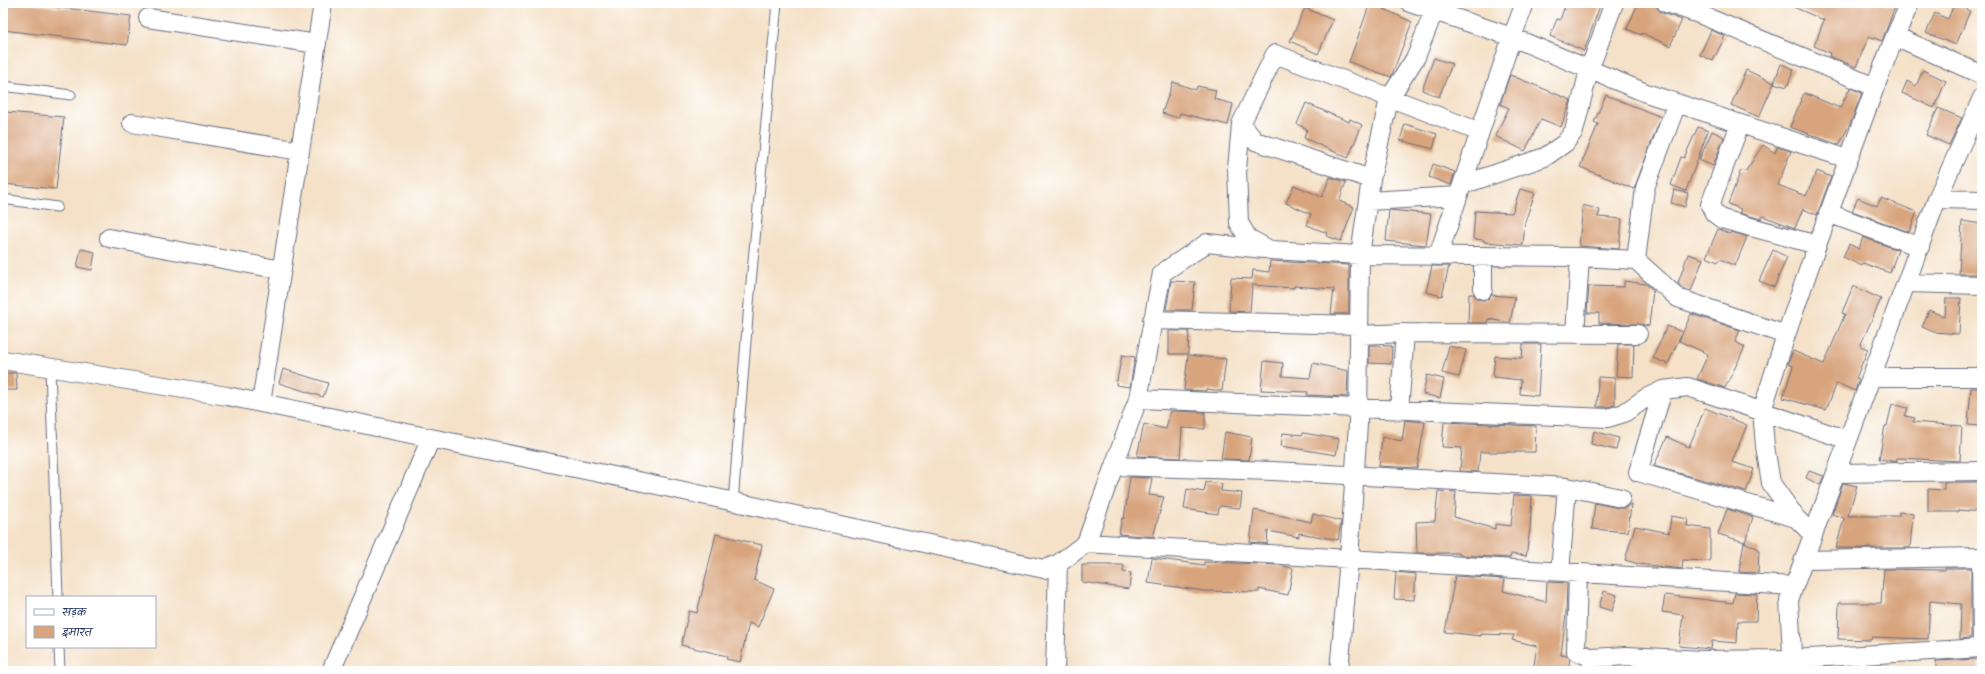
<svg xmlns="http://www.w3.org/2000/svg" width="1985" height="674" font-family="Kalam,'Playpen Sans Deva',sans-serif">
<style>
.building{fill:#d8a47d}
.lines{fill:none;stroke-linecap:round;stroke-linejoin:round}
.service-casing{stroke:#676d83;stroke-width:11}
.minor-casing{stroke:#676d83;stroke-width:20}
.service{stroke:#fff;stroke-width:9}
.minor{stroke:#fff;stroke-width:18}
</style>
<rect width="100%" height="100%" fill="#fff"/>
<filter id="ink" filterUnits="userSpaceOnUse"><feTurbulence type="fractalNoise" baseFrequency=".025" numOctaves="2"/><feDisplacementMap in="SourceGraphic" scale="8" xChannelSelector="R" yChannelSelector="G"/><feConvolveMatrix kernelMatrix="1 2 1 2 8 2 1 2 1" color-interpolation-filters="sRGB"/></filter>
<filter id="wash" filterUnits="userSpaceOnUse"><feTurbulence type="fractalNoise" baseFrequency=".012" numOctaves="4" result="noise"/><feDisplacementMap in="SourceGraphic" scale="16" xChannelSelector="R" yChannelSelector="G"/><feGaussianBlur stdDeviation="0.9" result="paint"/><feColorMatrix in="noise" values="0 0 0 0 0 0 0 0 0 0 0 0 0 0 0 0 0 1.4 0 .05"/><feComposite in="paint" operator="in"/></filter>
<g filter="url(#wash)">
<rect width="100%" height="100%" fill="#f4e1c7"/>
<g id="blocks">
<path class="building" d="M 3,3 L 21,3 L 131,16 L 127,45 L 3,30 Z
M 1370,3 L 1386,3 L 1384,9 L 1412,22 L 1391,77 L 1349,62 Z
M 1566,3 L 1601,3 L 1584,51 L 1550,36 L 1557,19 L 1560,20 Z
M 1638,3 L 1649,3 L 1656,6 L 1662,13 L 1682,20 L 1670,46 L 1642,33 L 1641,35 L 1627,29 Z
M 1784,3 L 1882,3 L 1895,7 L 1882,41 L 1869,36 L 1856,67 L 1829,56 L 1830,53 L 1814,46 L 1824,20 Z
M 1954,4 L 1970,11 L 1956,45 L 1926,33 L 1935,13 L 1948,19 Z
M 1305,8 L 1333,20 L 1318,54 L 1290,41 Z
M 1711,30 L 1725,36 L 1713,61 L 1700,55 Z
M 1434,58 L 1452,64 L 1439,97 L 1422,90 Z
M 1781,64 L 1794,69 L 1787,87 L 1774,83 Z
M 1746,70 L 1774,83 L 1759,117 L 1731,105 Z
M 1923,70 L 1946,81 L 1934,108 L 1902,93 L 1907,81 L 1916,86 Z
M 1510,75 L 1571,100 L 1561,127 L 1541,119 L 1525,151 L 1495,136 L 1509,108 L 1500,104 Z
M 1173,82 L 1196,90 L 1197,86 L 1216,90 L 1214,99 L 1233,104 L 1228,125 L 1180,113 L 1178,118 L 1162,113 Z
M 1850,88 L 1862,93 L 1851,122 L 1839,145 L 1790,127 L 1804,93 L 1840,108 Z
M 1606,95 L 1661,117 L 1634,189 L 1580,167 L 1598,124 L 1594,122 Z
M 1306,103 L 1349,122 L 1350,119 L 1362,125 L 1348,158 L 1304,138 L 1307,129 L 1297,124 Z
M 1938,108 L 1962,118 L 1949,145 L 1926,135 Z
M 6,112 L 64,117 L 56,189 L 3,184 L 3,144 Z
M 1405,124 L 1437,134 L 1433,149 L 1400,140 Z
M 1698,127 L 1708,131 L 1686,191 L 1671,185 L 1681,157 L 1684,158 Z
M 1712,131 L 1724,137 L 1713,166 L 1699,160 Z
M 1763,145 L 1775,153 L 1777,147 L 1791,151 L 1778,185 L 1806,196 L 1817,171 L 1831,177 L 1817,215 L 1803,209 L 1795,228 L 1763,216 L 1761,219 L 1739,213 L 1741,209 L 1728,204 L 1741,170 L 1745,172 Z
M 1433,164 L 1455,172 L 1451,185 L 1429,177 Z
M 1330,177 L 1346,182 L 1339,201 L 1354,207 L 1341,241 L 1326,236 L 1327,233 L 1307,225 L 1311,214 L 1286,203 L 1294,185 L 1322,197 Z
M 1520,189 L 1535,193 L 1525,222 L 1523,245 L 1484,242 L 1484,240 L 1473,239 L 1475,211 L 1512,213 Z
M 1674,190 L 1688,193 L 1685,207 L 1671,203 Z
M 1858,198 L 1877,206 L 1881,198 L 1917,212 L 1909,232 L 1852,211 Z
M 1583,205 L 1600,210 L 1598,217 L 1622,219 L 1619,249 L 1579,246 Z
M 1389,210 L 1431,214 L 1426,245 L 1386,241 Z
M 1962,221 L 1982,224 L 1982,274 L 1959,274 Z
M 1718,229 L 1730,234 L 1731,232 L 1747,237 L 1735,266 L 1720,259 L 1718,262 L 1706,257 Z
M 1863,237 L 1898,250 L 1890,273 L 1863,263 L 1862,266 L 1843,257 L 1849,244 L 1859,249 Z
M 81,249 L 95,252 L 92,270 L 77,267 Z
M 1773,250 L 1787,257 L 1774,287 L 1759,281 Z
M 1688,254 L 1703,259 L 1691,291 L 1683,289 L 1678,283 Z
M 1270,261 L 1349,265 L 1349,314 L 1331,314 L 1334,289 L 1294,286 L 1294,288 L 1252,285 L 1250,312 L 1229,311 L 1231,278 L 1252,279 L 1253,270 L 1269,272 Z
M 1432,266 L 1449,266 L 1442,296 L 1426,292 Z
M 1171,281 L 1195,282 L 1192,310 L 1166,310 Z
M 1624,281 L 1646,284 L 1653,290 L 1649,326 L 1638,324 L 1599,323 L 1599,313 L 1587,313 L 1589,286 L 1624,287 Z
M 1853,286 L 1881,299 L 1860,346 L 1868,349 L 1856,378 L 1859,379 L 1855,391 L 1837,383 L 1826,410 L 1783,398 L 1793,366 L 1788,364 L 1793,351 L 1824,364 L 1845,314 L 1842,313 Z
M 1469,294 L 1474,294 L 1477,299 L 1483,300 L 1488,299 L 1492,295 L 1515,297 L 1510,323 L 1488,319 L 1487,323 L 1468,323 Z
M 1946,298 L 1961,298 L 1959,334 L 1934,332 L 1922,327 L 1929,310 L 1945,317 Z
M 1691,314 L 1740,330 L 1735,342 L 1745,347 L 1725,388 L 1697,379 L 1708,354 L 1679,341 Z
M 1667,326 L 1682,332 L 1668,364 L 1653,358 Z
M 1169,331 L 1189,331 L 1188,354 L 1169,354 Z
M 1523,344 L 1541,344 L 1538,396 L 1520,394 L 1521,380 L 1493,377 L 1495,356 L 1522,358 Z
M 1618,344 L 1634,344 L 1633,377 L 1616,376 Z
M 1369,345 L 1392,346 L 1391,364 L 1369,363 Z
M 1449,346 L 1466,350 L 1459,377 L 1442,373 Z
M 1122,355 L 1135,357 L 1130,387 L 1116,385 Z
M 1188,355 L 1226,359 L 1222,391 L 1206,389 L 1206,391 L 1184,390 Z
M 1264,361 L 1283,363 L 1282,376 L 1310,378 L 1313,363 L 1348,371 L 1347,397 L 1307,395 L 1308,392 L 1261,390 Z
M 283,369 L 328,383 L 323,397 L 279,383 Z
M 3,373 L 16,373 L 17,390 L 3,390 Z
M 1427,375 L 1444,379 L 1440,398 L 1423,394 Z
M 1598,377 L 1615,378 L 1615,405 L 1607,407 L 1597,407 Z
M 1971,388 L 1982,388 L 1982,426 L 1968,425 Z
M 1892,404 L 1908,408 L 1905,416 L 1915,418 L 1913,422 L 1962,426 L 1960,461 L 1897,458 L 1897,462 L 1879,459 L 1885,426 L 1887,426 Z
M 1705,408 L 1747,425 L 1732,462 L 1754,469 L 1746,492 L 1654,466 L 1667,437 L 1689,447 Z
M 1170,411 L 1205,412 L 1205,429 L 1182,428 L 1180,458 L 1137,456 L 1144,424 L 1166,429 Z
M 1405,420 L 1425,422 L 1417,468 L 1379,466 L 1382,437 L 1402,441 Z
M 1444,422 L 1536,426 L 1535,452 L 1480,452 L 1478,472 L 1460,471 L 1462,448 L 1442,447 Z
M 1594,431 L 1619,438 L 1616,450 L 1591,444 Z
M 1225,432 L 1252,437 L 1249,460 L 1221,459 Z
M 1283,433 L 1302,435 L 1303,433 L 1339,439 L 1336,455 L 1281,446 Z
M 1809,471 L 1824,476 L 1820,485 L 1806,478 Z
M 1130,477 L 1152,478 L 1149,495 L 1164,497 L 1153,537 L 1119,534 L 1122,518 L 1124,519 Z
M 1206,482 L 1222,484 L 1221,491 L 1242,493 L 1240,508 L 1219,506 L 1218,514 L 1184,509 L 1187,489 L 1204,492 Z
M 1944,482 L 1982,482 L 1982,512 L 1958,510 L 1958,512 L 1928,512 L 1928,489 L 1944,490 Z
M 1843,483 L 1857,486 L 1848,516 L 1899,516 L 1899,512 L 1913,514 L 1910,548 L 1836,548 L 1844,518 L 1832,514 Z
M 1438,491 L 1456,492 L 1454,517 L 1495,529 L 1495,524 L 1511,526 L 1514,495 L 1532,496 L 1530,529 L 1526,556 L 1511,554 L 1510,558 L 1459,555 L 1459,553 L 1417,553 L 1416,522 L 1435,521 Z
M 1595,503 L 1619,508 L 1625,508 L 1631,504 L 1628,532 L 1592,529 Z
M 1727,509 L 1753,517 L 1745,542 L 1718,534 Z
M 1254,510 L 1311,522 L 1313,514 L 1341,521 L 1338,540 L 1299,533 L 1299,537 L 1268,531 L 1267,544 L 1250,542 Z
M 1671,516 L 1688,519 L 1687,526 L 1710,529 L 1710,561 L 1683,560 L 1682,569 L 1638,564 L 1625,560 L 1635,526 L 1669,533 Z
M 716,534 L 762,545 L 754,580 L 774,589 L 758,627 L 749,623 L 740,662 L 726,659 L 727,656 L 681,645 L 689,611 L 697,613 Z
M 1744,542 L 1759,549 L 1758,573 L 1739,572 Z
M 1152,558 L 1204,565 L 1204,562 L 1238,563 L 1278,565 L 1293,568 L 1288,595 L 1259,589 L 1259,592 L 1204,591 L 1148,583 Z
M 1082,565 L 1124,565 L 1123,572 L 1131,573 L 1129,589 L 1082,582 Z
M 1945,568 L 1971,568 L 1971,638 L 1960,639 L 1961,604 L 1930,601 L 1928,639 L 1872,637 L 1871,640 L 1838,639 L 1839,603 L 1881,603 L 1884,569 L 1945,570 Z
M 1396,572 L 1416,574 L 1414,600 L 1394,599 Z
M 1455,576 L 1505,579 L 1503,591 L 1546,602 L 1547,582 L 1567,583 L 1566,613 L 1561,655 L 1567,656 L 1570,659 L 1568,671 L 1533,671 L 1537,646 L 1512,640 L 1514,635 L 1481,634 L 1481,636 L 1445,632 Z
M 1604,591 L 1617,595 L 1612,611 L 1599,607 Z
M 1735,593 L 1757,594 L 1756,621 L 1738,621 L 1737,643 L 1712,641 L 1711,649 L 1679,646 L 1683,615 L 1662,612 L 1665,595 L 1733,603 Z
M 1979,659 L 1979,671 L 1936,671 L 1936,661 Z"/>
</g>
</g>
<g filter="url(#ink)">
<use href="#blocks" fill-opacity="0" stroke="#676d83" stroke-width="1"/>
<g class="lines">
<g class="service-casing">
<path id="service" d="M 3,86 L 71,95
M 3,199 L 57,207
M 50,367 L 58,597
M 733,502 L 749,304 L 777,3
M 59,647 L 60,671"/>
</g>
<g class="minor-casing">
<path id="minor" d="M 1410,3 L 1512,37 L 1525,3
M 1437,3 L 1416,57 L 1389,99 L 1371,179 L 1360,255 L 1358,424 L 1349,559 L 1794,586
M 1666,3 L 1699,14 L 1875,87 L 1817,245 L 1786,335
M 148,18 L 317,44
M 1895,36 L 1910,3
M 1875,87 L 1895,36 L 1982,75
M 132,123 L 300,151
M 1241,124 L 1237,169 L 1239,223 L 1248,238 L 1270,250 L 1360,255 L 1580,257 L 1575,334
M 1740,124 L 1710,205 L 1714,213 L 1722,219 L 1817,245
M 1371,179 L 1255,141 L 1241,124 L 1275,54 L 1480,132
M 1462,185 L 1545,157 L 1565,143 L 1574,131 L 1589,70 L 1614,3
M 1937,199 L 1982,200
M 1368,201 L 1458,196
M 1828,213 L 1920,247
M 109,238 L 282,270
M 1438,256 L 1512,37 L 1646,93 L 1848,159
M 1580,257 L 1636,260 L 1678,298 L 1786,335 L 1762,411 L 1765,446 L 1771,483 L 1796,518 L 1813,535
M 1636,260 L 1645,188 L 1677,103
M 1906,283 L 1982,285
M 1483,290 L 1483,256
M 1152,320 L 1359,325
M 1405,333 L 1638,334
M 1359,335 L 1405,333 L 1399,411
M 3,360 L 227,396 L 638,481 L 1044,569 L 1058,564
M 1871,377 L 1982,377
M 1663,390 L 1638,472 L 1796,518
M 1138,399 L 1608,418 L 1624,413 L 1646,398 L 1663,390 L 1688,387 L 1848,440
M 261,403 L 323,3
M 1114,466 L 1138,399 L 1162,273 L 1207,243 L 1264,249
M 1836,473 L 1982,471
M 1567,487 L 1621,498
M 1086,543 L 1114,466 L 1273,471 L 1567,487 L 1560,572
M 1981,557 L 1982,648
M 1804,560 L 1982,557
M 1578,573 L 1576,651 L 1592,658 L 1592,671
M 1592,658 L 1627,656 L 1702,660 L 1792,659 L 1982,648
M 331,671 L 431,438
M 1055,671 L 1058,564 L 1086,543 L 1349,559 L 1339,671
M 1793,671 L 1789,600 L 1937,199 L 1982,98"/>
</g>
<use href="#service" class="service"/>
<use href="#minor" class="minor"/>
</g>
</g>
<rect width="1985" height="674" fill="none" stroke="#fff" stroke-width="16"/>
<rect x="26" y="596" width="130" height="52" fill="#ffffff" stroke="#a4acbf"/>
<rect x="34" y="609" width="20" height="6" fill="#ffffff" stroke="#a4acbf"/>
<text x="62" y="616" font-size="12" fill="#1b2f5e">सड़क</text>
<rect x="34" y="626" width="20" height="12" fill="#d8a47d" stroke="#a4acbf"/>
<text x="62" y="636" font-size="12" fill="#1b2f5e">इमारत</text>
</svg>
